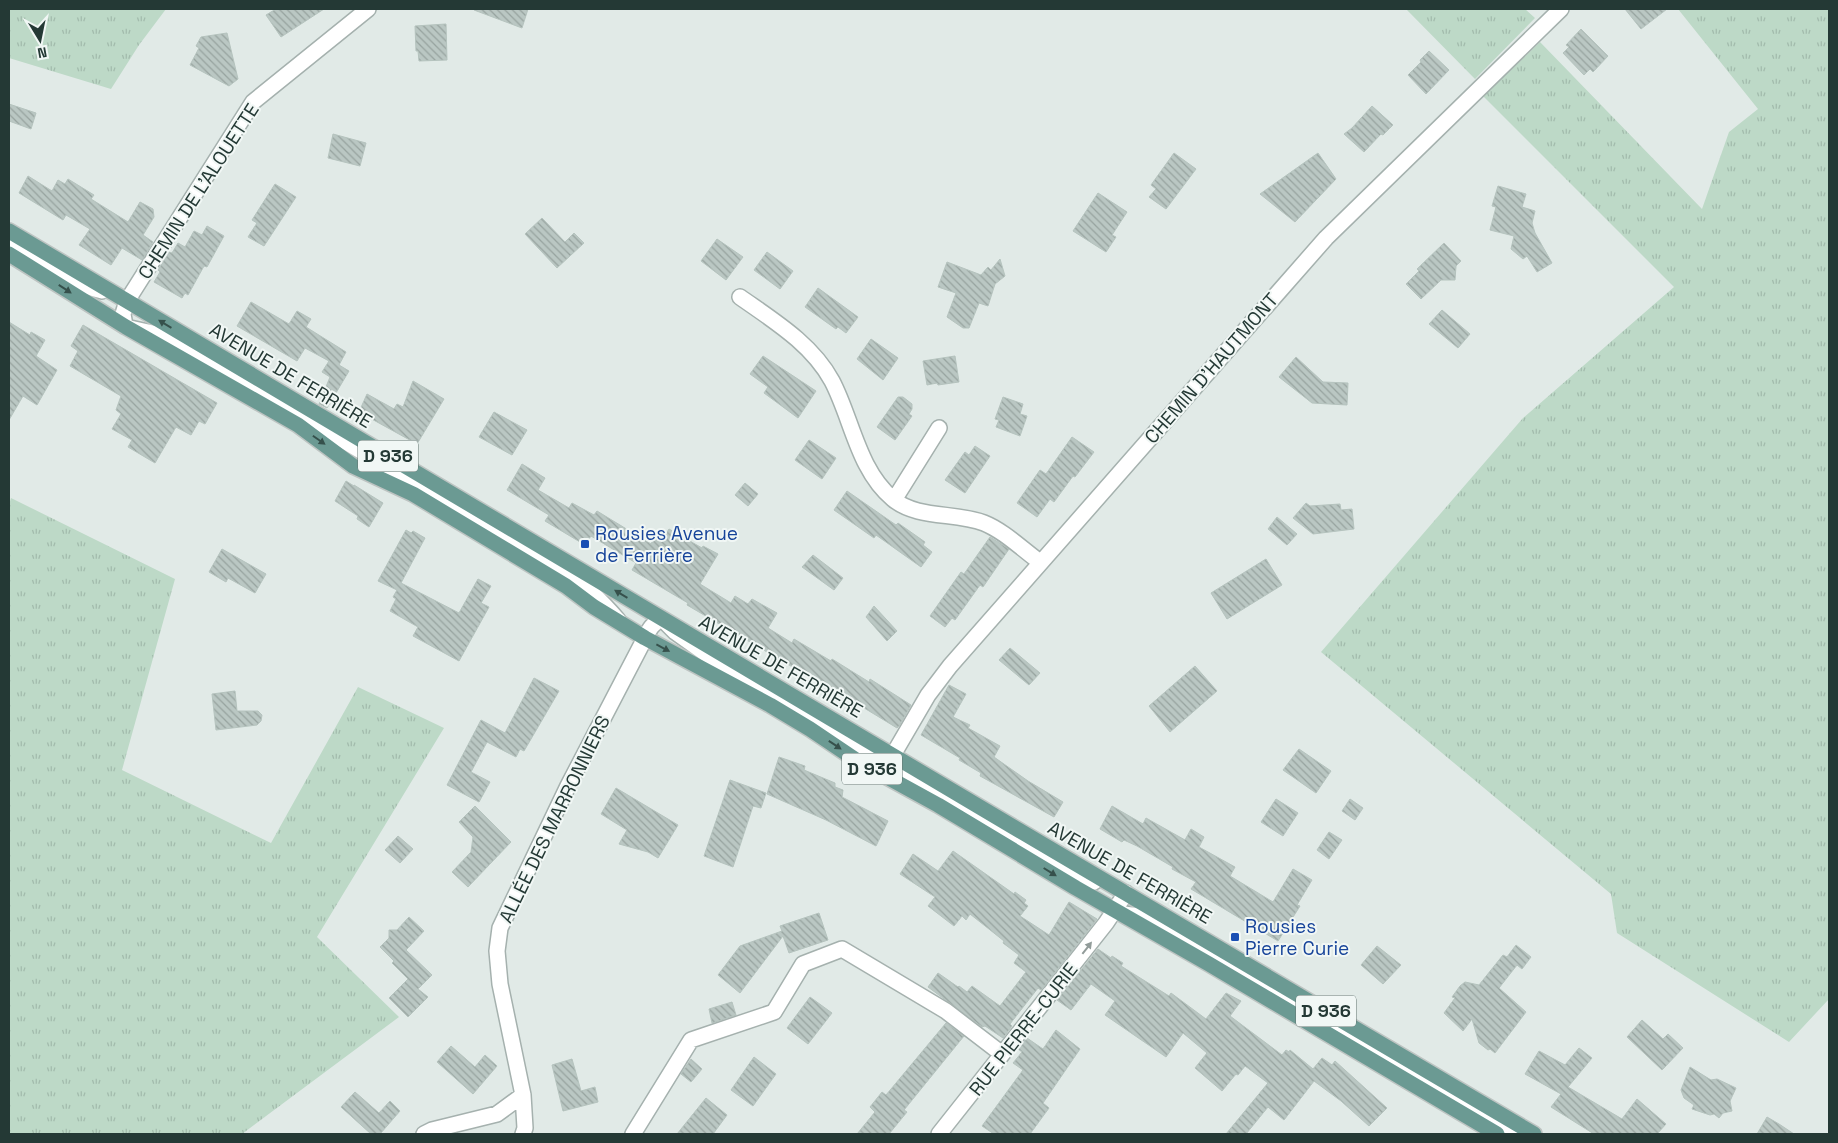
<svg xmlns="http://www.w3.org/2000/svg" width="1838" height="1143" font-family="'Space Grotesk',sans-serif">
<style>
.grass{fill:url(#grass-tufts)}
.building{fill:url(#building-back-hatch);stroke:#b5c3be}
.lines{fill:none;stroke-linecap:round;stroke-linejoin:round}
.minor-casing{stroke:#a5b1ae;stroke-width:18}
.major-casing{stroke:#bdc4c2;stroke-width:18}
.minor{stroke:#fff;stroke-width:15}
.major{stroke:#6b9a93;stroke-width:15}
.oneway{fill:#36514c}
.oneway2{fill:#929c9a}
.transit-dot{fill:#1a4fb4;stroke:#f1f7f5;stroke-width:2}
.labels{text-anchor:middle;stroke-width:4;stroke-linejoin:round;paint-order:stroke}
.shield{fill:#f1f7f5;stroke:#62726f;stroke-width:1}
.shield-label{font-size:18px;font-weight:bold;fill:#243935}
.street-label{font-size:19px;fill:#243935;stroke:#f1f7f5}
.transit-label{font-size:19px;fill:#164399;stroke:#f1f7f5;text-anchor:start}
</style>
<defs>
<pattern id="grass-tufts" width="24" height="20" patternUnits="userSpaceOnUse" patternTransform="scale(1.25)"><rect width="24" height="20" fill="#bdd9c7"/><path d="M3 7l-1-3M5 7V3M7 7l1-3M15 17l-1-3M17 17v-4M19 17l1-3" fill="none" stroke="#a2bbac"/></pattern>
<pattern id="building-back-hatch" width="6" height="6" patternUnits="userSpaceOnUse" patternTransform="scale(1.25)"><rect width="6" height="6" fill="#bac7c3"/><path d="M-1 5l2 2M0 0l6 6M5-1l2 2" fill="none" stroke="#97a39f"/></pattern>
</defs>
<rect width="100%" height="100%" fill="#e1eae7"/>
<path class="grass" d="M 9,9 L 166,9 L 139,45 L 111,89 L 9,58 Z
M 1406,9 L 1525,9 L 1535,18 L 1475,79 Z
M 1678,9 L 1829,9 L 1829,999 L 1789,1042 L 1617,933 L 1611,894 L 1321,652 L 1523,418 L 1674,287 L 1483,96 L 1540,42 L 1702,209 L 1729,132 L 1758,109 Z
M 11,498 L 175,579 L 122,770 L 271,843 L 358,687 L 444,728 L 317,937 L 399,1017 L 242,1134 L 9,1134 L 9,505 Z"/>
<path class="building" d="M 276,9 L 324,9 L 281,37 L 266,15 Z
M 474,9 L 528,9 L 522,28 L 474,10 Z
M 1625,9 L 1667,9 L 1641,29 Z
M 446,24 L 447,60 L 419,61 L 418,51 L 416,51 L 415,26 Z
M 1581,29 L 1608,56 L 1593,72 L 1590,69 L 1584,75 L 1563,53 L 1569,47 L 1566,45 Z
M 227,33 L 238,79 L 229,86 L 190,65 L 199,48 L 196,46 L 201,37 Z
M 1429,51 L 1449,70 L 1426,94 L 1408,75 L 1421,62 L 1420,60 Z
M 9,104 L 36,113 L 31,129 L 9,121 Z
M 1372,106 L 1393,125 L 1383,135 L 1381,134 L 1364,152 L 1344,134 L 1352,128 Z
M 333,134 L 366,143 L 360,166 L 328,158 Z
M 1174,153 L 1196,169 L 1166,209 L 1149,197 L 1156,189 L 1151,185 Z
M 1318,153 L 1336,179 L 1295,222 L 1260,194 Z
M 28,176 L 52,191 L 58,180 L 65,184 L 68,179 L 94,195 L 91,199 L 128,222 L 140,202 L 153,209 L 154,217 L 143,235 L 153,242 L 142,260 L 122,248 L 111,265 L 79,245 L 90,229 L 66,215 L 63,220 L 19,193 Z
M 275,184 L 296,197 L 264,246 L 248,237 L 257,223 L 252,220 Z
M 1498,186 L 1526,194 L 1522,207 L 1535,211 L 1532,223 L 1535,233 L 1552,263 L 1537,272 L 1527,256 L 1523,259 L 1511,249 L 1514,236 L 1490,230 L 1496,207 L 1492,206 Z
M 1098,193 L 1127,212 L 1112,235 L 1116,237 L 1106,252 L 1073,231 Z
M 542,218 L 565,242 L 574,233 L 584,243 L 557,268 L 525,234 Z
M 207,226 L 224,236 L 207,267 L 204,266 L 188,295 L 185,293 L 182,298 L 154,282 L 160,272 L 158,270 L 169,252 L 172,253 L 178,243 L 185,247 L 194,231 L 202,235 Z
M 717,239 L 743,257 L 726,280 L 701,261 Z
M 1444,243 L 1461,261 L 1456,266 L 1455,280 L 1441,280 L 1421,299 L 1406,284 L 1419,271 L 1417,269 Z
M 767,252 L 793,271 L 780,289 L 754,270 Z
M 1000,259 L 1005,276 L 995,284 L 988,306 L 979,303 L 969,328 L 963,328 L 947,317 L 956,293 L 938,287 L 947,262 L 981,275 L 988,267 L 991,270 Z
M 818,288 L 858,317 L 846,333 L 838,327 L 836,329 L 805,307 Z
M 251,302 L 289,324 L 297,311 L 311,319 L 306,327 L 346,352 L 339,365 L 349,371 L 327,408 L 319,404 L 330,377 L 322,372 L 329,361 L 305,348 L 297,361 L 237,326 Z
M 1442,310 L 1470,334 L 1458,348 L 1429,324 Z
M 9,322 L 30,335 L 31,332 L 45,340 L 36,356 L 57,370 L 37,405 L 23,396 L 9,420 Z
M 83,325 L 217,403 L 205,424 L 199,421 L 191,435 L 176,427 L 155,463 L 128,447 L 132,440 L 112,429 L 121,414 L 116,410 L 121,396 L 70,366 L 78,351 L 71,346 Z
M 871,339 L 898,358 L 883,380 L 857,359 Z
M 763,356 L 816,391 L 798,418 L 764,393 L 768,387 L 750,374 Z
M 955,356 L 959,382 L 938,385 L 937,383 L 927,385 L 923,361 Z
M 1296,357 L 1323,382 L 1348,383 L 1347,405 L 1312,403 L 1279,377 Z
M 413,381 L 444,399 L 417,444 L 359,412 L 367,394 L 394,409 L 397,404 L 403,407 Z
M 898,397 L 903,397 L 912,404 L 912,409 L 909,414 L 912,416 L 895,440 L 877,427 Z
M 1003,397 L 1023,404 L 1020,414 L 1027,416 L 1020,436 L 996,427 L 999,420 L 995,419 Z
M 494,412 L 527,430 L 512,455 L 479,437 Z
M 1072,437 L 1094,452 L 1075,477 L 1073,476 L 1054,502 L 1050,499 L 1037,517 L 1017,503 L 1040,470 L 1046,474 Z
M 809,440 L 836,458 L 822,479 L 795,460 Z
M 975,446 L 990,456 L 965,493 L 945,480 L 965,452 L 969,455 Z
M 522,464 L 545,478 L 538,490 L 569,508 L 572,503 L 594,515 L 597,511 L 651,544 L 657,533 L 664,537 L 669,529 L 702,548 L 703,546 L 718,554 L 700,584 L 731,603 L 735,596 L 748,604 L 752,599 L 777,613 L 768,628 L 792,643 L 794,639 L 831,661 L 832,659 L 869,682 L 870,679 L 911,705 L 899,726 L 897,728 L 856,703 L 857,701 L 819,680 L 818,682 L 687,605 L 688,603 L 632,570 L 636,563 L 591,536 L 585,545 L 545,521 L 549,515 L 507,490 Z
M 346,481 L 354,486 L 354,485 L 383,503 L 369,527 L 357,519 L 358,516 L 335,501 Z
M 745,483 L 758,494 L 748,506 L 735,495 Z
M 847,491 L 896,525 L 898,523 L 925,542 L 923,545 L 932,552 L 921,567 L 876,535 L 874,538 L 834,510 Z
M 1306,503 L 1310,506 L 1340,504 L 1341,510 L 1352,509 L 1354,529 L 1313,534 L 1293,518 Z
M 1277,517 L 1297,534 L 1287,545 L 1268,529 Z
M 406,530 L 411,533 L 413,531 L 425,538 L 401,583 L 459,613 L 478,579 L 491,586 L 481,603 L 489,607 L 459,661 L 413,636 L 418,627 L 390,611 L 396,599 L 393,597 L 397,590 L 378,581 Z
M 990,537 L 1009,549 L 983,587 L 980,585 L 955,620 L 952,618 L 945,627 L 930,616 L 961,572 L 964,574 Z
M 222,549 L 266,574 L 255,593 L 228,578 L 226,582 L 209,572 Z
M 813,555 L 843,578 L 834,590 L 802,567 Z
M 1266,559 L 1282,585 L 1227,619 L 1211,593 Z
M 874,606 L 897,631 L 887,641 L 866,617 Z
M 1010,648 L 1040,673 L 1029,685 L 999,660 Z
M 1195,666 L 1217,691 L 1170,732 L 1149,706 Z
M 534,678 L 559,691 L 524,751 L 520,749 L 516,757 L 487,742 L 471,772 L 490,782 L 479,802 L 447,785 L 481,720 L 505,733 Z
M 949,685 L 966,694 L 953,717 L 970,725 L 968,728 L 1000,746 L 994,757 L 1028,781 L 1063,802 L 1054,817 L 980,776 L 981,773 L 959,760 L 960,758 L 921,735 Z
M 235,691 L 237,711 L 258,711 L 262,715 L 261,721 L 257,725 L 216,730 L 212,694 Z
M 1299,749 L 1331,771 L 1316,793 L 1283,770 Z
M 779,757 L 805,766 L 804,770 L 835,783 L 835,787 L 843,790 L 842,797 L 888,821 L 876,846 L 826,820 L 767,794 Z
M 730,780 L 766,793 L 761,808 L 753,806 L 733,867 L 704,856 Z
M 616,788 L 678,825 L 658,858 L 648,852 L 619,844 L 627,830 L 601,814 Z
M 1276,799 L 1298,813 L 1283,836 L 1261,822 Z
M 1350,799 L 1363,808 L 1355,820 L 1342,811 Z
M 475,806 L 511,842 L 468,887 L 452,872 L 471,852 L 473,837 L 459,822 Z
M 1112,806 L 1143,824 L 1146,818 L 1185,840 L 1191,829 L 1204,837 L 1199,847 L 1235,867 L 1230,876 L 1273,902 L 1293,869 L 1312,880 L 1297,905 L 1300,906 L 1278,941 L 1191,889 L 1196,882 L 1172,869 L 1173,867 L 1137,846 L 1124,840 L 1122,842 L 1100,829 Z
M 1329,832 L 1342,840 L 1329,859 L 1317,850 Z
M 398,836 L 413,849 L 400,863 L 385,850 Z
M 953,851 L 1014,894 L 1015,892 L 1026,900 L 1024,903 L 1028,906 L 1020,916 L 1049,935 L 1069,902 L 1097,919 L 1041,990 L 1038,988 L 1010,1024 L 1012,1026 L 1003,1038 L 985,1026 L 982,1027 L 928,987 L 938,973 L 958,987 L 959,986 L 967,992 L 972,986 L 1000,1006 L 1026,972 L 1014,963 L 1019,955 L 1003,943 L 1004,941 L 970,914 L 966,920 L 962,916 L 954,926 L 928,906 L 935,897 L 900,874 L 913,854 L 938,871 Z
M 819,913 L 828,940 L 789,953 L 783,936 L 740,993 L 718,975 L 740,946 L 782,931 L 780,926 Z
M 409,917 L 424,931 L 406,950 L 432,975 L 418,989 L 428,997 L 408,1017 L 389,998 L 408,979 L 392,963 L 394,961 L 380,947 L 389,938 L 389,930 L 397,930 Z
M 1516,945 L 1531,957 L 1522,969 L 1517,965 L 1499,988 L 1526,1012 L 1495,1053 L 1490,1049 L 1488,1050 L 1479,1043 L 1472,1019 L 1463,1031 L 1444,1013 L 1455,998 L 1452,997 L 1460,986 L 1465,982 L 1479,985 L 1503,955 L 1507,957 Z
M 1377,946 L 1401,965 L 1383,984 L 1361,965 Z
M 1098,949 L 1111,958 L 1112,956 L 1123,963 L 1121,966 L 1169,996 L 1171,993 L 1206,1019 L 1226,993 L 1241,1001 L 1230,1016 L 1282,1055 L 1286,1050 L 1289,1052 L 1290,1050 L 1313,1069 L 1322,1058 L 1332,1065 L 1335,1061 L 1387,1108 L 1369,1126 L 1341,1101 L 1314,1081 L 1284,1120 L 1268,1107 L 1246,1134 L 1226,1134 L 1268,1083 L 1245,1066 L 1238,1075 L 1236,1074 L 1222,1091 L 1195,1068 L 1207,1053 L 1183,1033 L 1166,1057 L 1105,1015 L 1115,1001 L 1091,984 L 1071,1010 L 1057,1000 Z
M 810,997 L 832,1013 L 808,1044 L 787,1028 Z
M 732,1002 L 736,1015 L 712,1023 L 709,1009 Z
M 1642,1020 L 1663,1039 L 1668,1034 L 1683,1048 L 1662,1070 L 1627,1037 Z
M 946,1023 L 964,1036 L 904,1110 L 907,1112 L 889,1134 L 857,1134 L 875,1112 L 870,1107 L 882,1092 L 886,1095 Z
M 1056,1030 L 1080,1049 L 1043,1103 L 1049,1108 L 1030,1134 L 994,1134 L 982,1126 L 1023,1070 L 1013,1063 L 1022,1052 L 1018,1049 L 1027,1038 L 1043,1049 Z
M 451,1046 L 475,1067 L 485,1055 L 497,1066 L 473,1094 L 437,1062 Z
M 1579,1048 L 1592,1058 L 1568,1087 L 1622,1119 L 1637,1099 L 1666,1124 L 1657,1134 L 1594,1134 L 1551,1107 L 1561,1094 L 1525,1074 L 1539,1051 L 1565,1065 Z
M 754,1057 L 776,1074 L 753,1106 L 731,1090 Z
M 572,1059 L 581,1091 L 595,1087 L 598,1102 L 563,1111 L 552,1065 Z
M 691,1059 L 702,1069 L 691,1082 L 681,1074 Z
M 1690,1067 L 1711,1080 L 1717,1079 L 1736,1088 L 1730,1101 L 1732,1111 L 1723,1113 L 1719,1118 L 1714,1114 L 1710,1115 L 1692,1109 L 1694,1105 L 1684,1098 L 1681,1090 Z
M 355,1092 L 379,1113 L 390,1101 L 400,1111 L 380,1134 L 371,1134 L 341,1107 Z
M 706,1098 L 727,1115 L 713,1134 L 677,1134 Z
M 1767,1117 L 1779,1124 L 1794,1134 L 1757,1134 Z"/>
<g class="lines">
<g class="minor-casing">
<path id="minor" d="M 9,242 C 34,257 74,285 102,291
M 740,297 C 774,321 812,344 832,381 C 852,419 858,470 893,499 C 917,519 955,512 984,523 C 1004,531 1022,549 1040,562
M 125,326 L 123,314 L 127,301 L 253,102 L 368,9
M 130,328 L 157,334 L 184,346 L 561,570 C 585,585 600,599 618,620
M 894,500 L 939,428
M 883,762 L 893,755 L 928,695 L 950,666 L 1326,238 L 1561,9
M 1124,914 L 1146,917 L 1377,1051 L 1516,1134
M 424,1134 L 432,1130 L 497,1114 L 523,1095
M 523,1134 L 525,1128 L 523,1095 L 500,984 L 497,951 L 500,928 L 568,786 L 645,638 C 649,629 653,623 662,619 L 675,632 L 720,664 L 913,776 L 1040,853 L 1094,882
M 633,1134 L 691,1040 L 774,1012 L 803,964 L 842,949 L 946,1011 L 1002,1054
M 939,1134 L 1106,923 L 1126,893"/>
</g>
<g class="major-casing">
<path id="major" d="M 9,231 L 1015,828 L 1534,1134
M 9,254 L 126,327 L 298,425 L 353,466 L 413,494 L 566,586 L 594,607 L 645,638 L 770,705 L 810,729 L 856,760 L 938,805 L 1076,888 L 1209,964 L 1497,1134"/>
</g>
<use href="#minor" class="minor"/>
<use href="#major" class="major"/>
</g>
<defs><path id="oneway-solid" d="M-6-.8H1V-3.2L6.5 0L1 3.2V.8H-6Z" transform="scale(1.25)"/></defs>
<g class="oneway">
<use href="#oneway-solid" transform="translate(65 289) rotate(33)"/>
<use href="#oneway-solid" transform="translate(165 324) rotate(-149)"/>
<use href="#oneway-solid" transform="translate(319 440) rotate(35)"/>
<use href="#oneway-solid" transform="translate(621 594) rotate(-149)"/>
<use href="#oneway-solid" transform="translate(663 648) rotate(28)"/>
<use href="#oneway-solid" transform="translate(835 745) rotate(34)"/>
<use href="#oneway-solid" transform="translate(1050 872) rotate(32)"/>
</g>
<use class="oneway2" href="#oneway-solid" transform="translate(1087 948) rotate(-52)"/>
<g class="transit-dot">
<rect x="580" y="539" width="10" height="10" rx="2.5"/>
<rect x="1230" y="932" width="10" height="10" rx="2.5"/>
</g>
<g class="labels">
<g class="shield">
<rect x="358" y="440.5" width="60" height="31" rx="4"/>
<rect x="842" y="753.5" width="60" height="31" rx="4"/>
<rect x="1296" y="995.5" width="60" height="31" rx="4"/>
</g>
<g class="shield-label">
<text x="388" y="462">D 936</text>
<text x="872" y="775">D 936</text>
<text x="1326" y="1017">D 936</text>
</g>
<g class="street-label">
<text transform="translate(198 191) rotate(-57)" y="7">CHEMIN DE L'ALOUETTE</text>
<text transform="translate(1211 368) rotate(-49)" y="7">CHEMIN D'HAUTMONT</text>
<text transform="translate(291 375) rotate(31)" y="7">AVENUE DE FERRIÈRE</text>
<text transform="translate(781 666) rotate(30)" y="7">AVENUE DE FERRIÈRE</text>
<text transform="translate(554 819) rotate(-64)" y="7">ALLÉE DES MARRONNIERS</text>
<text transform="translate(1130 872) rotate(30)" y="7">AVENUE DE FERRIÈRE</text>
<text transform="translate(1023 1029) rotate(-52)" y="7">RUE PIERRE-CURIE</text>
</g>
<g class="transit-label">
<text x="595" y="540">Rousies Avenue<tspan x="595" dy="22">de Ferrière</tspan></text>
<text x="1245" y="933">Rousies<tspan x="1245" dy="22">Pierre Curie</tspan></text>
</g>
</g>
<rect width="1838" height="1143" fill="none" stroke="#243935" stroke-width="20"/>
<g transform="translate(40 40) rotate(170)" stroke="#f1f7f5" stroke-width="4" paint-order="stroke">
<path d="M0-4L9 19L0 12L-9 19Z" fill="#243935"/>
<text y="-8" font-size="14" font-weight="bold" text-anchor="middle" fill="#243935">N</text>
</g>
</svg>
